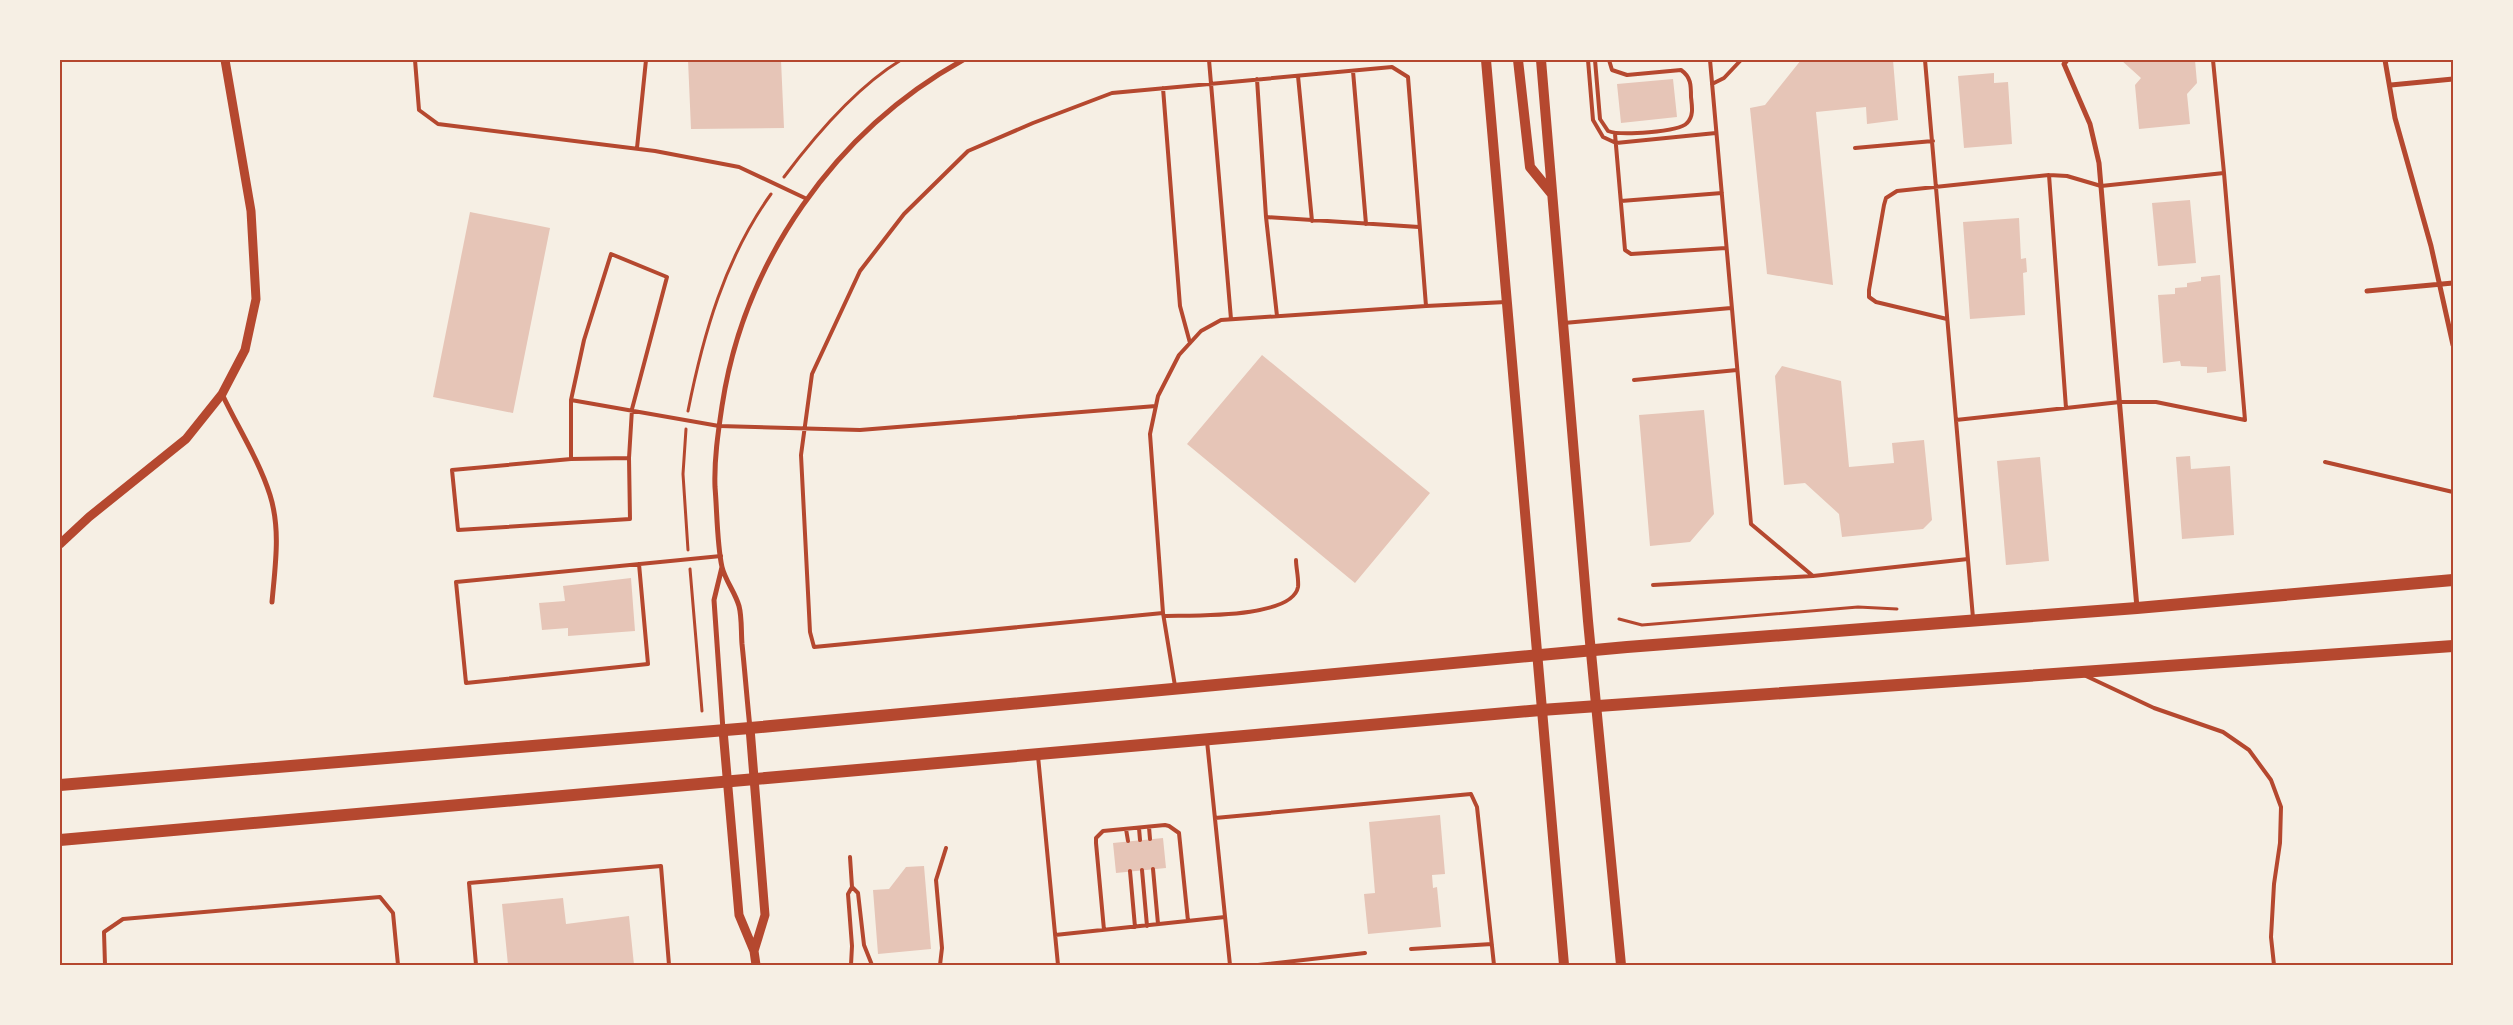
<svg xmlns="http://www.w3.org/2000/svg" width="2513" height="1025" font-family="Jost,sans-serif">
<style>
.building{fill:#e6c5b7}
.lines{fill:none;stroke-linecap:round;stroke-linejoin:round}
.path{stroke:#b5482f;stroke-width:3}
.service{stroke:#b5482f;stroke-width:4}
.minor{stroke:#b5482f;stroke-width:5}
.tertiary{stroke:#b5482f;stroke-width:9}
.secondary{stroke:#b5482f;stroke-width:10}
.primary{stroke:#b5482f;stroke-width:12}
.neatline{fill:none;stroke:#b5482f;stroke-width:2}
</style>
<rect width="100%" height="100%" fill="#f6efe4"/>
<path class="building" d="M 688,60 L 781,60 L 784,128 L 691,129 Z
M 1801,60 L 1893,60 L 1898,120 L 1867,124 L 1866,107 L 1816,112 L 1833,285 L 1767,274 L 1750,108 L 1765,105 Z
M 2121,60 L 2195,60 L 2197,83 L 2187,94 L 2190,124 L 2139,129 L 2135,85 L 2141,78 Z
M 1994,73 L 1994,83 L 2008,82 L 2012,144 L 1964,148 L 1958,76 Z
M 1673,79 L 1677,117 L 1621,123 L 1617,84 Z
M 2190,200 L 2196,263 L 2158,266 L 2152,203 Z
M 470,212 L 550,228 L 513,413 L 433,397 Z
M 2019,218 L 2021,259 L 2026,258 L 2027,272 L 2023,273 L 2025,315 L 1970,319 L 1963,222 Z
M 2220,275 L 2226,371 L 2207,373 L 2207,367 L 2181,366 L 2180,361 L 2163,363 L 2158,295 L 2175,294 L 2175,288 L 2187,287 L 2187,283 L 2201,281 L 2201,277 Z
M 1262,355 L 1430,493 L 1355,583 L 1187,444 Z
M 1782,366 L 1841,381 L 1849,467 L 1894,463 L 1892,443 L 1924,440 L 1932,520 L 1923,529 L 1842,537 L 1839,514 L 1805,483 L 1784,485 L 1775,376 Z
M 1704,410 L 1714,514 L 1690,542 L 1650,546 L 1639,415 Z
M 2190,456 L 2191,469 L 2230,466 L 2234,535 L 2182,539 L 2176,457 Z
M 2040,457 L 2049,561 L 2006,565 L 1997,461 Z
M 631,578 L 635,631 L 568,636 L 568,628 L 542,630 L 539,603 L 565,601 L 563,586 Z
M 1440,815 L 1445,874 L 1432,875 L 1433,888 L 1437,887 L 1441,927 L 1368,934 L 1364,894 L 1375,893 L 1369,822 Z
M 1163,838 L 1166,868 L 1116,873 L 1113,843 Z
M 924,866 L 931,949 L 878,954 L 873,890 L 889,889 L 906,867 Z
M 563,898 L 566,924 L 629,916 L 634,965 L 508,965 L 502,904 Z"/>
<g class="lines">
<path class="path" d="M 784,177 C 814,137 858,86 901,60
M 688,411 C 703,335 725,258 771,194
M 686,429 L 683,474 L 688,550
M 690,569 L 702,711
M 1619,619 L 1642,625 L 1858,607 L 1897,609"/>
<path class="service" d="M 415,60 L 419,110 L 438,124 L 655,151 L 739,167 L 807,199
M 1209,60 L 1231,319
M 1588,60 L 1593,120 L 1603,137 L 1616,143 L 1716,133
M 1595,60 L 1600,119 L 1608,131 C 1620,136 1679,132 1687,123 C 1694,116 1692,106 1691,97 C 1691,85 1691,77 1681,70 L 1627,75 L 1612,70 L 1609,60
M 1710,60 L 1751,524 L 1813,576 L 1968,559
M 1925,60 L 1973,618
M 1353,71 L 1366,224
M 1298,76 L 1312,221
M 1257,79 L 1266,217 L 1419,227
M 1712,84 L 1724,78 L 1741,60
M 1163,88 L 1180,306 L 1190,343
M 1615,134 L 1625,250 L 1631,254 L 1726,248
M 637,148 L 646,60
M 1855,148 L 1933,141
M 2049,175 L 2066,408
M 1621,201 L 1722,193
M 1266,217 L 1277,316
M 1947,319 L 1876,302 L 1869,297 L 1869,290 L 1884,205 L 1886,198 L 1897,191 L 2049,175 L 2067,176 L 2101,186 L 2224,173 L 2213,60
M 1564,323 L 1731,308
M 1634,380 L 1737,370
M 571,400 L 571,459 L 452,470 L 458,530 L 630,519 L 629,458 L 571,459
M 1956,420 L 2120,402 L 2156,402 L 2245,420 L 2224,173
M 629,458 L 632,409 L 667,277 L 611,254 L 584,340 L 571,400 L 719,426 L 860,430 L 1156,406
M 2325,462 L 2453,492
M 639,564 L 648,664 L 466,683 L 456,582 L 721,556
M 1653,585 L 1813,576
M 1163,613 L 1150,434 L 1158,396 L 1179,355 L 1201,331 L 1221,320 L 1426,306
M 1164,616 C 1190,615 1292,619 1298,587 C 1299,579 1296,568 1296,560
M 2086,676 L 2154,708 L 2223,732 L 2249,750 L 2271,780 L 2281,807 L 2280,843 L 2274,884 L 2271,937 L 2274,965
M 1175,686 L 1163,613 L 814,647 L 810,632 L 801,455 L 812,374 L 860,271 L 904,214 L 968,151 L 1033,123 L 1112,93 L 1392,67 L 1408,77 L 1426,306 L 1506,302
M 1207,741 L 1230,965
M 1038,756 L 1058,965
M 1215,818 L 1471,794 L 1477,807 L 1494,965
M 1149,827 L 1150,839
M 1139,828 L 1140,840
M 1126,829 L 1128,841
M 850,857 L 852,887 L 858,893 L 864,945 L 872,965
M 1153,869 L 1158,924
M 1142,870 L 1147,926
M 1130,871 L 1135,927
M 1104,930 L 1096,843 L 1096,838 L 1103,831 L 1165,825 L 1169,826 L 1179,833 L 1188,921
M 1055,935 L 1225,917
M 1411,949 L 1492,944
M 105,965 L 104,932 L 123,919 L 380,897 L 393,913 L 398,965
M 476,965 L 469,883 L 661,866 L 669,965
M 851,965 L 852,946 L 848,894 L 852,887
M 940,965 L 942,948 L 936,880 L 946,848
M 1258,965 L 1365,953"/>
<path class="minor" d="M 2067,60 L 2064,64 L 2090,124 L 2099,163 L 2137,608
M 2385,60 L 2395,118 L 2431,246 L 2453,345
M 2391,85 L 2453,79
M 2367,291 L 2453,283
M 222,394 C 238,428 259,460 270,495 C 281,530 275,567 272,602
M 722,567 L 714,600 L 723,730
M 750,728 C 747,700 745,672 742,644 C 741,632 742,617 739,606 C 735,592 725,580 722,567 C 717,545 717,510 715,487 C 714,460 718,433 722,406 C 744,261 835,131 963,60"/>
<path class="tertiary" d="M 60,544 L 89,517 L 186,439 L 222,394 L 245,350 L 256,299 L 251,211 L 225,60
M 750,728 L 765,915 L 754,951
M 723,730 L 739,915 L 754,951 L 756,965"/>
<path class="secondary" d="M 1486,60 L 1564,965
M 1518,60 L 1530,167 L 1552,194
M 1541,60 L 1588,621 L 1621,965"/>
<path class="primary" d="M 60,785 L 750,728 L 1627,647 L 2137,608 L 2453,580
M 60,840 L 1541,710 L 2453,646"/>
</g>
<rect width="2513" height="1025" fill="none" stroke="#f6efe4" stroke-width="122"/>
<rect x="61" y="61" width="2391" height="903" class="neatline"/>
</svg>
